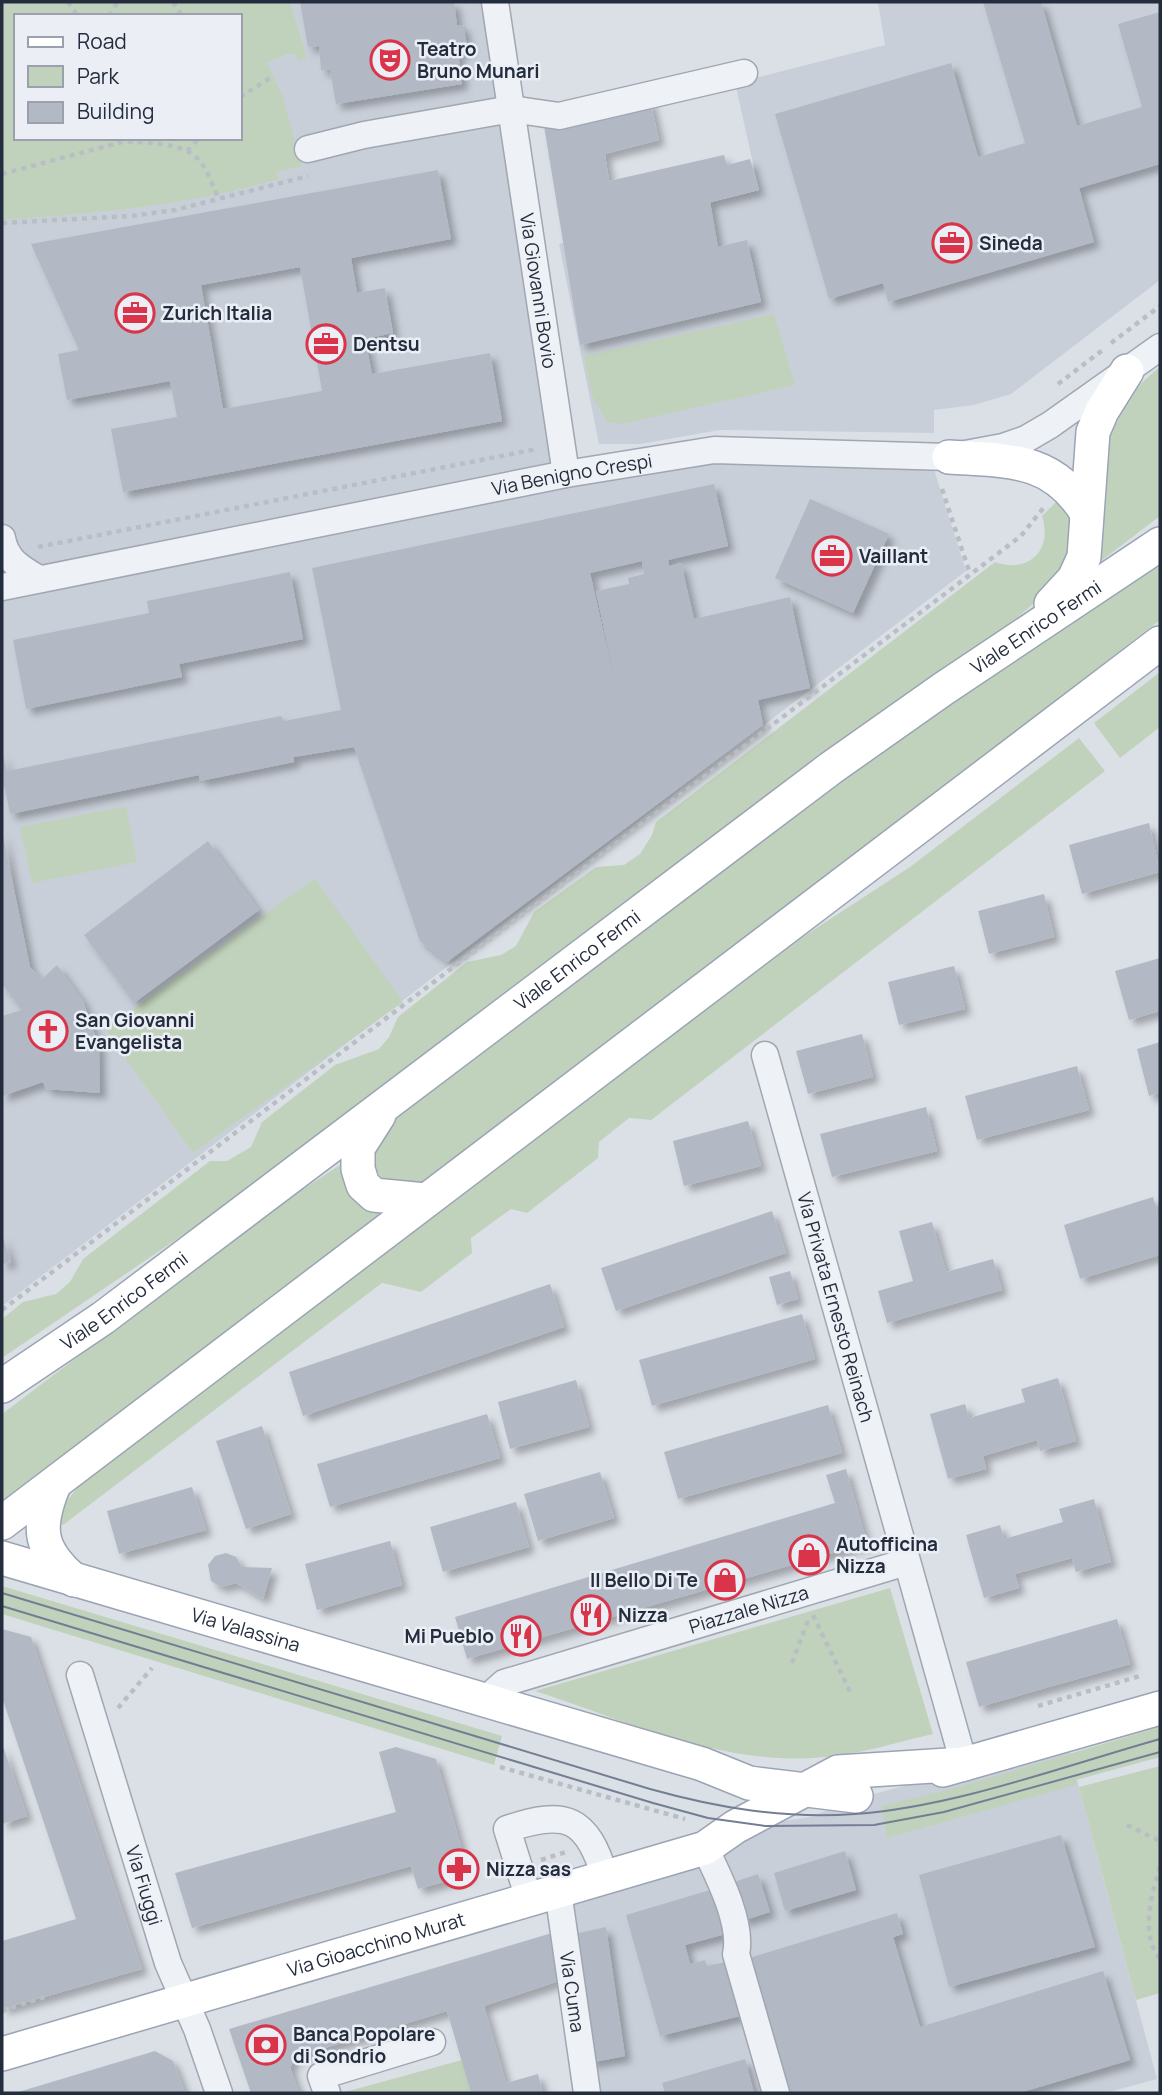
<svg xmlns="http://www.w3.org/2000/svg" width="1162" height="2095" font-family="Manrope,sans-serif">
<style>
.built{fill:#c9cfd9;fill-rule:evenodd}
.green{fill:#c1d2bc;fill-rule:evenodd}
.building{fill:#b2b9c4;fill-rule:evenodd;filter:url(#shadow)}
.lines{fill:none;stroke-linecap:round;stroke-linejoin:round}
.minor-casing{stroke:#a0a7b1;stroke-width:29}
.major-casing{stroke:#9aa4b4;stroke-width:36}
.path{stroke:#b9bec5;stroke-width:4.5;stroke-dasharray:5 5;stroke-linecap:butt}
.minor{stroke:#eef1f5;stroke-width:26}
.major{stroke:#fff;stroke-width:33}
.tram{stroke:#747e92;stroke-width:2}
.labels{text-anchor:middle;stroke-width:5;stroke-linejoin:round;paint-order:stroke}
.poi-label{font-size:19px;font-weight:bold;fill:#242d3e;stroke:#ebeff5;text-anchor:start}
.street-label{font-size:19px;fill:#242d3e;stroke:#ebeff5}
</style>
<defs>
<filter id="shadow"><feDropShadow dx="6" dy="6" stdDeviation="3.5" flood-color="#0004"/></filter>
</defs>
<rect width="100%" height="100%" fill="#dbe0e7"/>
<path class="built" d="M 2,2 L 484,2 L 559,469 L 716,453 L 931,460 L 966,571 L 2,1306 ZM 16,16 L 240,16 L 240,138 L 16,138 Z
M 878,2 L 1160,2 L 1160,280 L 1011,394 L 974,405 L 934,410 L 934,433 L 720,430 L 640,444 L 599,444 L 559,244 L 759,190 L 735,83 L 885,45 Z
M 1067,1742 L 1157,2079 L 1105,2093 L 589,2093 L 559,1886 L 750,1826 L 810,1817 L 859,1798 Z"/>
<path class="green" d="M 2,2 L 290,2 L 307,58 L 298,61 L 295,54 L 287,54 L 267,63 L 283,97 L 302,166 L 276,172 L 279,179 C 184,206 99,213 2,220 ZM 16,16 L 240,16 L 240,138 L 16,138 Z
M 774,314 L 795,385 L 622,424 L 607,422 L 592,396 L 584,356 Z
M 1160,367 L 1160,516 L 1097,564 C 1117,476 1074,435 1160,367 Z
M 1059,499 C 1067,512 1074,523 1072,539 C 1069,596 967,653 924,683 L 224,1207 L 2,1358 L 2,1319 L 23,1302 L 56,1294 L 70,1282 L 83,1259 L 210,1161 L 227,1161 L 251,1147 L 262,1122 L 335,1065 L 379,1049 L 389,1037 L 398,1017 L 467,962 L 501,955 L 516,946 L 534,912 L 596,867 L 624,865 L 640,854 L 652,835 L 656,822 L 995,562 C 1029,574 1053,550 1042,516 Z
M 1160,562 L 1160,620 L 821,883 L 417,1187 L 386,1183 L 370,1163 L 382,1125 L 904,732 Z
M 1160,672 L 1160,727 L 1120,758 L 1094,723 Z
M 1079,738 L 1105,771 L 651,1120 L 629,1118 L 599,1142 L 598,1158 L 527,1213 L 511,1209 L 471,1238 L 472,1253 L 421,1292 L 382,1283 L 63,1525 L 59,1523 L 63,1506 L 80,1484 L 752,970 L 910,867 Z
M 126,806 L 137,862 L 32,883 L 20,827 Z
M 315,878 L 403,1002 L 193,1153 L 105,1029 Z
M 340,1165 C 344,1191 358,1205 381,1215 L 2,1502 L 2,1414 L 273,1209 Z
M 2,1586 L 502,1736 L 494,1765 L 2,1614 Z
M 890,1588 L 933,1734 C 894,1743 854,1756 813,1758 C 718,1764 624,1720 535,1691 Z
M 1160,1727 L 1160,1757 L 1076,1780 L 1076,1785 L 887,1838 L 881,1806 L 955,1788 Z
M 1160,1766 L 1160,1993 L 1136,2000 L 1079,1787 Z
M 462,2060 L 471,2093 L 345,2092 Z"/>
<path class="building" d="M 300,2 L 454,2 L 457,25 L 463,25 L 468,50 L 458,51 L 462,84 L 336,104 L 330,70 L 321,70 L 319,46 L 308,47 Z
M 983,2 L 1041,2 L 1077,126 L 1142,107 L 1118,24 L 1160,12 L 1160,164 L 1079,188 L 1094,242 L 888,302 L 883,283 L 829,299 L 775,114 L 951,63 L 978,157 L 1025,143 Z
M 650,100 L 659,140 L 605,154 L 609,181 L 724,155 L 727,165 L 750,159 L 759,190 L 710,202 L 718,247 L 747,240 L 761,302 L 580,345 L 544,126 Z
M 438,170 L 451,239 L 351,258 L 357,293 L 385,288 L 393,333 L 365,339 L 372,374 L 490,353 L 502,421 L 123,492 L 111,429 L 177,417 L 170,381 L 67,400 L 58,354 L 79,350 L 31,244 ZM 300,267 L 322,391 L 223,409 L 201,285 Z
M 714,484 L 728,546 L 668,560 L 669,566 L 681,563 L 694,619 L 790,597 L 810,688 L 758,700 L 763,725 L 447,962 L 420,941 L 354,747 L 294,757 L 294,762 L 200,781 L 199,775 L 10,814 L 5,788 L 2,789 L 2,751 L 7,771 L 281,716 L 284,721 L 341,710 L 312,568 ZM 642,561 L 644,574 L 628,578 L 629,584 L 596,591 L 619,700 L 590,573 Z
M 810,499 L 889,534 L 853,613 L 775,578 Z
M 290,572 L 303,639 L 179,664 L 182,677 L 26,709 L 13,640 L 149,613 L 147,601 Z
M 1149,823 L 1160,872 L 1082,894 L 1069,845 Z
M 2,831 L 30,967 L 42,979 L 57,965 L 83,1001 L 99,1046 L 100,1093 L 46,1089 L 43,1082 L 2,1096 L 2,1016 L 22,1010 L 2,984 Z
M 208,841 L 259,910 L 134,1003 L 84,935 Z
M 1044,894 L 1054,937 L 989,954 L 978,911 Z
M 1160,958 L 1160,1011 L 1129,1020 L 1115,971 Z
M 954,966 L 965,1009 L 899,1025 L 888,982 Z
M 862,1034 L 873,1077 L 808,1094 L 796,1051 Z
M 1160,1042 L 1160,1093 L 1149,1096 L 1137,1049 Z
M 1077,1066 L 1089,1110 L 977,1140 L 965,1096 Z
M 926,1107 L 937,1151 L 832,1177 L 820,1134 Z
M 748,1121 L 761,1166 L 684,1186 L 673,1141 Z
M 1153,1197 L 1160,1222 L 1160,1255 L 1080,1279 L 1064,1225 Z
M 772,1211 L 786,1253 L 616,1311 L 601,1268 Z
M 932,1222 L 946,1272 L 993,1259 L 1002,1290 L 887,1323 L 878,1291 L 913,1281 L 899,1231 Z
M 2,1235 L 11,1262 L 2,1264 Z
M 790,1271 L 798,1299 L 777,1305 L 769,1277 Z
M 550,1284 L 564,1327 L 303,1416 L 289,1372 Z
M 802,1314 L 815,1359 L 652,1406 L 639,1360 Z
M 1058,1378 L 1076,1441 L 1040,1451 L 1037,1440 L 983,1456 L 986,1469 L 948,1479 L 930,1414 L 965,1404 L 969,1418 L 1025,1402 L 1021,1389 Z
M 576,1380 L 589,1427 L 510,1449 L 498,1402 Z
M 828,1405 L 842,1453 L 678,1499 L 664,1452 Z
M 487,1414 L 500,1458 L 330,1507 L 317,1464 Z
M 262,1426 L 291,1514 L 246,1529 L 216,1441 Z
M 846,1469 L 867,1543 L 467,1659 L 455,1617 L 835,1503 L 826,1475 Z
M 600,1472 L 614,1518 L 538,1541 L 524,1494 Z
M 192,1487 L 206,1530 L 119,1554 L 107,1511 Z
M 1094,1499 L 1111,1562 L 1076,1572 L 1072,1558 L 1015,1574 L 1019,1588 L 984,1598 L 966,1535 L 1000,1525 L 1004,1539 L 1063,1522 L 1059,1509 Z
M 516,1502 L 529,1547 L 443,1572 L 430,1527 Z
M 390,1541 L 402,1585 L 317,1610 L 305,1564 Z
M 226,1553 L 236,1557 L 242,1567 L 272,1568 L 263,1599 L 236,1583 L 221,1587 L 211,1581 L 208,1565 L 215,1556 Z
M 1117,1619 L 1130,1664 L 979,1707 L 966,1662 Z
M 2,1629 L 31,1637 L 142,1969 L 2,2009 L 2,1941 L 76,1919 L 2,1697 Z
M 2,1743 L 27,1816 L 2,1824 Z
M 396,1747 L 436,1759 L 469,1875 L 418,1889 L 411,1866 L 192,1928 L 175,1873 L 396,1812 L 379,1752 Z
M 1061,1835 L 1095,1947 L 949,1987 L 919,1875 Z
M 845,1851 L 856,1890 L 785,1911 L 774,1873 Z
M 758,1874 L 770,1912 L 742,1921 L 731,1883 Z
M 717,1888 L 729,1933 L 685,1945 L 690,1964 L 705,1960 L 707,1966 L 725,1962 L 740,2016 L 660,2036 L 626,1915 Z
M 897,1913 L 903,1934 L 893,1937 L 920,2027 L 1103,1971 L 1130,2060 L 1019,2093 L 790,2093 L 749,1958 Z
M 606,1927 L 625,2056 L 589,2063 L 570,1935 Z
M 552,1933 L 559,1981 L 484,2006 L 506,2083 L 538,2074 L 543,2093 L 471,2093 L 447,2011 L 295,2057 L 290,2068 L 299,2093 L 251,2093 L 229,2029 Z
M 155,2051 L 173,2061 L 185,2093 L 15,2093 Z
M 745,2059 L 754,2093 L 665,2093 L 662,2083 Z"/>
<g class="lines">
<g class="minor-casing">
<g id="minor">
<path id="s1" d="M 495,2 L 566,474"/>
<path d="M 308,149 L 364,135 L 511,109 L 559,116 L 744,73"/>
<path d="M 2,538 C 6,560 20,568 39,579"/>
<path id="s2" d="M 2,587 L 566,474 L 714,450 L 949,457 L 1003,447 L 1026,439 L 1050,425 L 1160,347"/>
<path id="s3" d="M 765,1055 L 964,1764"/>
<path id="s4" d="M 80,1675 L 168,1963 L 197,2029 L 219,2093"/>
<path id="s5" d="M 489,1702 L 495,1691 L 504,1683 L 906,1562"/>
<path d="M 705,1848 C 718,1875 743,1924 736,1954 L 776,2093"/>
<path id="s6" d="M 558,1891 L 587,2093"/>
<path d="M 529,1899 L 507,1829 C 566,1809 587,1817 605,1877"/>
<path d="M 327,2093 L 321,2076 L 432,2042"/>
</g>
</g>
<g class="major-casing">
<g id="major">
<path d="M 949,457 C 1008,461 1052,457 1086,512"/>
<path d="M 1051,604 L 1074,579 L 1084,557 L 1093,432 L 1102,411 L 1127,371"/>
<path d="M 379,1115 L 358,1148 L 358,1169 L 363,1185 L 374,1195 L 425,1200"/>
<path id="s7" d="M 2,1386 L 103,1318 L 831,768 L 943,689 L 1160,544"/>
<path d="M 54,1485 C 36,1528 39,1550 74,1580"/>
<path d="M 2,1523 L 1160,643"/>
<path id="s8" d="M 2,1558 L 702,1764 L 749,1783 L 856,1796"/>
<path d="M 943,1770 L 1160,1708"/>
<path id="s9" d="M 2,2054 L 705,1848 L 735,1827 L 838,1772 L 964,1764"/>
</g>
</g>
<path class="path" d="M 68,2 L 78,16
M 173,2 L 182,16
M 109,16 L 118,2
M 240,97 L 270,78
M 187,151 L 199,138
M 2,174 L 122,142 C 143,142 182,142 198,159 C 207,168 213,187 219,199
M 2,223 L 131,216 L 175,210 L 308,176
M 1111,343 L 1160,306
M 1058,384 L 1104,349
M 942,489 L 970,574
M 38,547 L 537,449
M 2,1310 L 1021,536 L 1045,506
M 813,1615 L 852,1696
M 792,1663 L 809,1618
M 1038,1706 L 1140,1676
M 118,1708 L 152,1668
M 500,1767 L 685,1819
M 1127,1825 L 1160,1841
M 541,1860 L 566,1852
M 1160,1867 C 1151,1896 1140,1934 1160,1959
M 2,2011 L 50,1995"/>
<use href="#minor" class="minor"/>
<use href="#major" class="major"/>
<path class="tram" d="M 2,1593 L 650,1789 C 718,1808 784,1819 855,1814 C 954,1807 1064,1766 1160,1739
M 2,1606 L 653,1803 L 708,1818 L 765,1826 L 874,1825 L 944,1812 L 1160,1752"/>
</g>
<defs>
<g id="theatre-ring" transform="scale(2.0125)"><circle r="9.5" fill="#ebeff5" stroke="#d93449" stroke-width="1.5"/><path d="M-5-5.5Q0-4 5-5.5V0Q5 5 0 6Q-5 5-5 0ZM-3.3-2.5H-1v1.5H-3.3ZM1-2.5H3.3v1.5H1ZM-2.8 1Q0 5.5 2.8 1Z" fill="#d93449"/></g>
<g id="office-ring" transform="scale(2.0125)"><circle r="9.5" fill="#ebeff5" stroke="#d93449" stroke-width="1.5"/><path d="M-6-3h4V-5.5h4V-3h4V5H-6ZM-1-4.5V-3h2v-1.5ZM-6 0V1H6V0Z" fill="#d93449"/></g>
<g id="church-ring" transform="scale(2.0125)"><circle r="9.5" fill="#ebeff5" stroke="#d93449" stroke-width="1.5"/><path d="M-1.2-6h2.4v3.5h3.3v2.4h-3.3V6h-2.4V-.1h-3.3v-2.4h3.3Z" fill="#d93449"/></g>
<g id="shop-ring" transform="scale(2.0125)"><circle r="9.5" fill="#ebeff5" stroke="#d93449" stroke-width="1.5"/><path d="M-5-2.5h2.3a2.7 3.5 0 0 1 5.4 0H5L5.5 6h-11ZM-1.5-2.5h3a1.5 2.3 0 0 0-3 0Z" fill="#d93449"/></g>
<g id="restaurant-ring" transform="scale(2.0125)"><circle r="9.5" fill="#ebeff5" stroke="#d93449" stroke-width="1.5"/><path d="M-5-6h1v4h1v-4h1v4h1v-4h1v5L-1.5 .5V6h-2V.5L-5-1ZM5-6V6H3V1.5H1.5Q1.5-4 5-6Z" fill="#d93449"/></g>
<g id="pharmacy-ring" transform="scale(2.0125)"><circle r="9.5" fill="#ebeff5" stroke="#d93449" stroke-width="1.5"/><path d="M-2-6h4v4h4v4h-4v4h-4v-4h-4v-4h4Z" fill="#d93449"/></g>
<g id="bank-ring" transform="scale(2.0125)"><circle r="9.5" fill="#ebeff5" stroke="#d93449" stroke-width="1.5"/><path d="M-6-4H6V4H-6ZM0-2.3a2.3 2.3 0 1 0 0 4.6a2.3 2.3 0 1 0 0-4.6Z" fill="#d93449"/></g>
</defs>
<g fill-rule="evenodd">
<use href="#theatre-ring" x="390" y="60"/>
<use href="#office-ring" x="952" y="243"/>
<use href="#office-ring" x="135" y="313"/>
<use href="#office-ring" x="326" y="344"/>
<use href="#office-ring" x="832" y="556"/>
<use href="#church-ring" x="48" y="1031"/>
<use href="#shop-ring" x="809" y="1555"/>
<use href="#shop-ring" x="725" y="1580"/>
<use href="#restaurant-ring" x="591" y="1615"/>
<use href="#restaurant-ring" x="521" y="1636"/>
<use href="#pharmacy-ring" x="459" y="1869"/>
<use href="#bank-ring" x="266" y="2045"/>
</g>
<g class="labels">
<g class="poi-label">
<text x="417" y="56">Teatro<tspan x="417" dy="22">Bruno Munari</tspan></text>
<text x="979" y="250">Sineda</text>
<text x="162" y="320">Zurich Italia</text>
<text x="353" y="351">Dentsu</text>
<text x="859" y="563">Vaillant</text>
<text x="75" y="1027">San Giovanni<tspan x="75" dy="22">Evangelista</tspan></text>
<text x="836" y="1551">Autofficina<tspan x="836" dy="22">Nizza</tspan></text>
<text x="698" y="1587" text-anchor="end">Il Bello Di Te</text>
<text x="618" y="1622">Nizza</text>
<text x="494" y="1643" text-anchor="end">Mi Pueblo</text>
<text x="486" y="1876">Nizza sas</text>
<text x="293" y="2041">Banca Popolare<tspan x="293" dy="22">di Sondrio</tspan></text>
</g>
<g class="street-label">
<text dy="7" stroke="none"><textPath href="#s1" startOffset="292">Via Giovanni Bovio</textPath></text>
<text dy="7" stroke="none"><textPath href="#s2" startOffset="581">Via Benigno Crespi</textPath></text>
<text dy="7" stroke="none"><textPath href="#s7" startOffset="1283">Viale Enrico Fermi</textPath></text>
<text dy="7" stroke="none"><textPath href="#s7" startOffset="716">Viale Enrico Fermi</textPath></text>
<text dy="7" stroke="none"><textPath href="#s7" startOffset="149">Viale Enrico Fermi</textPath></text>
<text dy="7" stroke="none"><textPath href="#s3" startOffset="262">Via Privata Ernesto Reinach</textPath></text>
<text dy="7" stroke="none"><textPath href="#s5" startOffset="280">Piazzale Nizza</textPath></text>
<text dy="7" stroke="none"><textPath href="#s8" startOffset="254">Via Valassina</textPath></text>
<text dy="7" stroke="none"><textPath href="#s4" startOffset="220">Via Fiuggi</textPath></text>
<text dy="7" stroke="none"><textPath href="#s9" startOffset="390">Via Gioacchino Murat</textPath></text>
<text dy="7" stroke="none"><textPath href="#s6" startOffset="102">Via Cuma</textPath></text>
</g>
</g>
<rect width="1162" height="2095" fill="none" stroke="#242d3e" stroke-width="7"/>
<rect x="14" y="14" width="228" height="126" fill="#ebeff5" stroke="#9ba1ac" stroke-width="2"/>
<rect x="28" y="37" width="35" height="10" fill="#ffffff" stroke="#9ba1ac" stroke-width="2"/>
<text x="77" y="49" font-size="21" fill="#242d3e">Road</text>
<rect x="28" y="66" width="35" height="21" fill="#c1d2bc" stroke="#9ba1ac" stroke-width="2"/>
<text x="77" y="84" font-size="21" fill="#242d3e">Park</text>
<rect x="28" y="102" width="35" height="21" fill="#b2b9c4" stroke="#9ba1ac" stroke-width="2"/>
<text x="77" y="119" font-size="21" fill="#242d3e">Building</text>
</svg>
